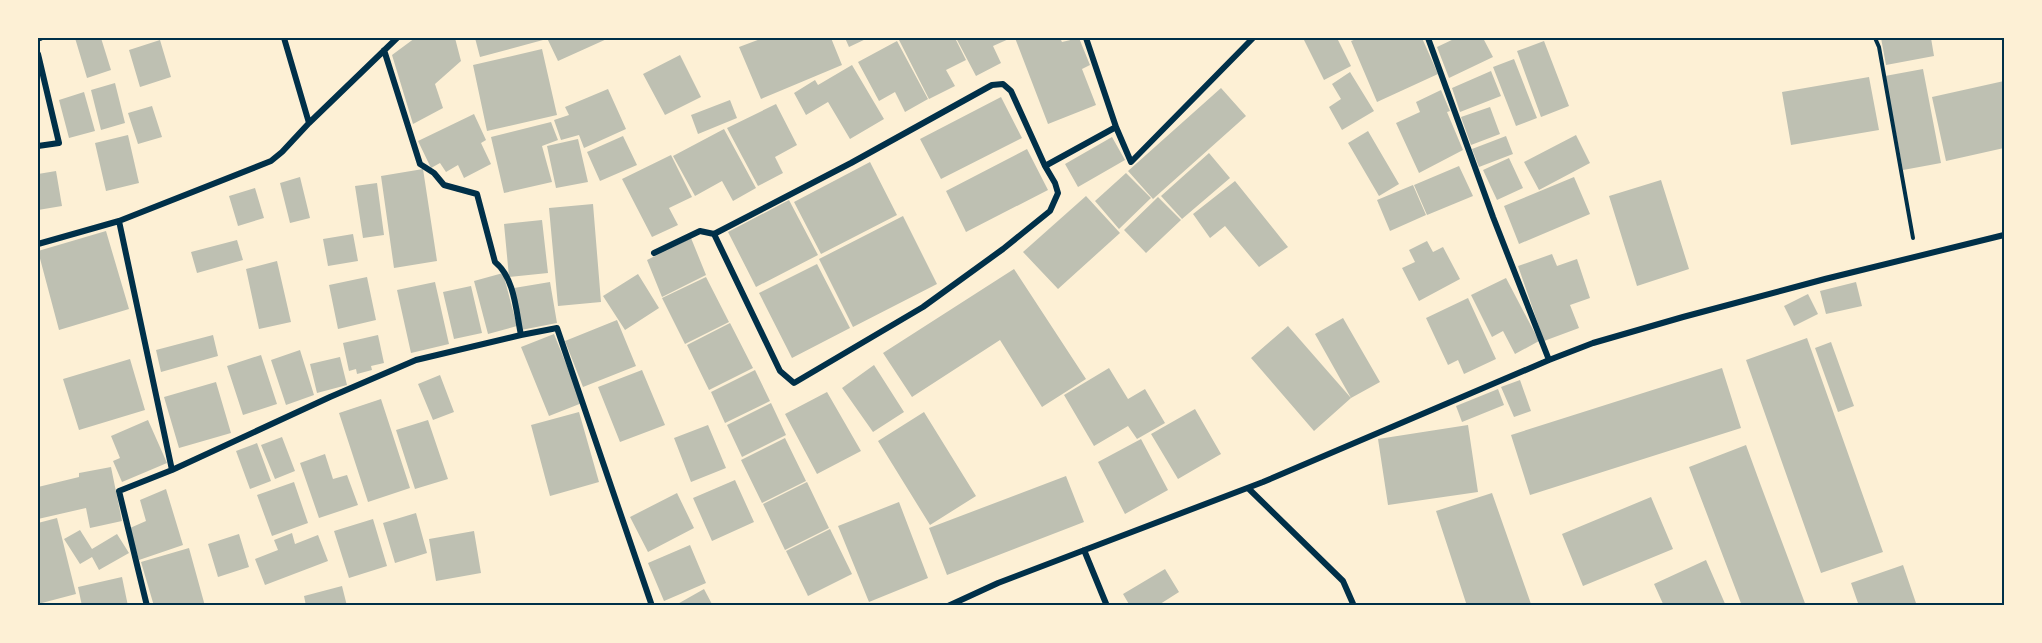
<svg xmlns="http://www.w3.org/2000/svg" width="2042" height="643" font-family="'Libre Baskerville',serif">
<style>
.building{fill:#bec0b2}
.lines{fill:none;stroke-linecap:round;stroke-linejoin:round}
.path{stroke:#003049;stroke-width:4}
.minor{stroke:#003049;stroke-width:6}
.neatline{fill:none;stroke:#003049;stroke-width:2}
</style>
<rect width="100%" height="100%" fill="#fdf0d5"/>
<path class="building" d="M 75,38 L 101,38 L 111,70 L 87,78 Z
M 415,38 L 455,38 L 461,61 L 435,84 L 443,108 L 413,124 L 392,55 Z
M 475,38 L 542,38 L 543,40 L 480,57 Z
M 547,38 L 609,38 L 558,61 Z
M 763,38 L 831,38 L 842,65 L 761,99 L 739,47 Z
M 845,38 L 868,38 L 849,47 Z
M 904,38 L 955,38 L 966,60 L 946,70 L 955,86 L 929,99 L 899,40 Z
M 956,38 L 1011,38 L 993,46 L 1001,63 L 976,76 Z
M 1015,38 L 1060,38 L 1062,42 L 1079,38 L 1090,65 L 1082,69 L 1096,105 L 1048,124 Z
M 1303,38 L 1337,38 L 1351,66 L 1324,80 Z
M 1359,38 L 1422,38 L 1438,74 L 1377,102 L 1351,41 Z
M 1456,38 L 1483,38 L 1493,57 L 1449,78 L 1437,47 Z
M 1881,38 L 1931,38 L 1934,56 L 1886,65 Z
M 160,40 L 171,77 L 140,87 L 129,50 Z
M 897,41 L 928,99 L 905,112 L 895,92 L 879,101 L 858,62 Z
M 1544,41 L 1569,106 L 1541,117 L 1517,51 Z
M 542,49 L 557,115 L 487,131 L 473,65 Z
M 680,55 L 701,97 L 665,115 L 643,74 Z
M 1514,59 L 1537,118 L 1516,126 L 1493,67 Z
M 852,65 L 884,119 L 850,139 L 828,102 L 806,115 L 794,93 L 815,80 L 818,85 Z
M 1923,69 L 1941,163 L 1903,170 L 1885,76 Z
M 1491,71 L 1501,96 L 1460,112 L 1452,88 Z
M 1350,72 L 1374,111 L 1342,130 L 1329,107 L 1341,99 L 1332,84 Z
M 1869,77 L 1879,130 L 1791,145 L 1782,92 Z
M 2004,81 L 2004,148 L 1946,161 L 1932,97 Z
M 115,83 L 125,123 L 101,130 L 91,90 Z
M 1221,88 L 1246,116 L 1153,199 L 1128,171 Z
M 608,89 L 626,129 L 584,148 L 579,135 L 561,140 L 554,120 L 569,115 L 565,107 Z
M 1441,90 L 1450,111 L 1447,112 L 1463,150 L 1419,173 L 1396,123 L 1420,112 L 1416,102 Z
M 84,92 L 95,131 L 69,138 L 59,100 Z
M 1001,97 L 1022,138 L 941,179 L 920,139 Z
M 730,100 L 737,118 L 698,134 L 691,115 Z
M 776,104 L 797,145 L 775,157 L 783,173 L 758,186 L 727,128 Z
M 152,106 L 162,137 L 138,144 L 128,113 Z
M 1490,107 L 1500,134 L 1471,145 L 1461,117 Z
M 474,114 L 486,140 L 481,143 L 491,164 L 464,178 L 458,165 L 446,172 L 440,163 L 431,168 L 418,141 Z
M 551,122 L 558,140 L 542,146 L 552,182 L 504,193 L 491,137 Z
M 724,129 L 756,188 L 733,201 L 722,181 L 695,196 L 673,156 Z
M 1368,131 L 1399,184 L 1379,196 L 1348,143 Z
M 128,135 L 139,183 L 106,191 L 95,143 Z
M 1576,135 L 1590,163 L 1539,190 L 1524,162 Z
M 623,136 L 637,165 L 600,181 L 587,152 Z
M 1506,136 L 1513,154 L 1479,167 L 1472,149 Z
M 1112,137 L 1125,160 L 1078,187 L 1065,164 Z
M 578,139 L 588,182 L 556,188 L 547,146 Z
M 1027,149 L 1048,190 L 966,232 L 946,191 Z
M 1209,153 L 1230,178 L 1182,219 L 1161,196 Z
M 671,155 L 692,197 L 669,208 L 678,225 L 652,237 L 622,179 Z
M 1509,158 L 1523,188 L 1497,200 L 1483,170 Z
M 870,162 L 897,215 L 821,254 L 794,202 Z
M 1459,166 L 1473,196 L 1427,215 L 1414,185 Z
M 423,169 L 437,261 L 394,268 L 381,176 Z
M 56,171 L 62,206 L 38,210 L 38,174 Z
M 1126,173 L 1151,198 L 1119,229 L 1095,201 Z
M 300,177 L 310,218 L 290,223 L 280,183 Z
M 1574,177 L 1590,214 L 1519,244 L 1504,206 Z
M 1661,180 L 1689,269 L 1637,286 L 1609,196 Z
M 1235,181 L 1288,247 L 1259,267 L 1225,226 L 1210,238 L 1193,214 Z
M 377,183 L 384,235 L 363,238 L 355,186 Z
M 1413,185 L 1426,215 L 1390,231 L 1377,200 Z
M 255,188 L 264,218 L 238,226 L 229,196 Z
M 1086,196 L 1120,233 L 1058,289 L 1023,252 Z
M 1158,197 L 1181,220 L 1146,253 L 1124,230 Z
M 789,200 L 818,255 L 756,287 L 728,232 Z
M 593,204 L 601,302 L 558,306 L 549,208 Z
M 903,216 L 937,284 L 853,327 L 819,259 Z
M 542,220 L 548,273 L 509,277 L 504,224 Z
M 106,231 L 129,309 L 59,330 L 38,251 Z
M 353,234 L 358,261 L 328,266 L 323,239 Z
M 691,238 L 706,275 L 662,297 L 647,260 Z
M 237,240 L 243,260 L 197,273 L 191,252 Z
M 1427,241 L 1433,252 L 1443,247 L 1460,279 L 1419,301 L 1402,268 L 1415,262 L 1409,250 Z
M 1552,254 L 1557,266 L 1577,259 L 1590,298 L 1570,305 L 1579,328 L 1544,341 L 1518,266 Z
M 277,261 L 291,322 L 259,329 L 246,269 Z
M 817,264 L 850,328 L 792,358 L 759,293 Z
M 1014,269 L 1086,379 L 1042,407 L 1000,340 L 912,397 L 883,353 Z
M 503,273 L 517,326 L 488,334 L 474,281 Z
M 638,274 L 659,308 L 625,330 L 603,296 Z
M 367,277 L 376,320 L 338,329 L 329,285 Z
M 706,277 L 729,322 L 685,344 L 662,298 Z
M 1506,278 L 1539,341 L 1515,354 L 1503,331 L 1492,337 L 1471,295 Z
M 435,282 L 449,344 L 411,353 L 397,290 Z
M 550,282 L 557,323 L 521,330 L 514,288 Z
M 1856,282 L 1862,306 L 1826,314 L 1820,291 Z
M 471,286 L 482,333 L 454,339 L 443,292 Z
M 1808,294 L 1818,314 L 1794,326 L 1784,306 Z
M 1468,298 L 1496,359 L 1464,374 L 1458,360 L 1448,365 L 1426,318 Z
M 1343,318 L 1380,382 L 1351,398 L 1314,431 L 1251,358 L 1288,326 L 1351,398 L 1315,334 Z
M 617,320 L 636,366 L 583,387 L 565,341 Z
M 730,323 L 753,368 L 709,390 L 687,345 Z
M 554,334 L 582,403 L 549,416 L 521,347 Z
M 213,335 L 218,356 L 161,372 L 156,350 Z
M 378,335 L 384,363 L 371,366 L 372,370 L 357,374 L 356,369 L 349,371 L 343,343 Z
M 1807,338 L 1883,552 L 1821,573 L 1746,360 Z
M 1831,342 L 1854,406 L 1838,412 L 1815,348 Z
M 300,350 L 314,395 L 286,405 L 271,360 Z
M 261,355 L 277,404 L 243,415 L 227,366 Z
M 340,357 L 347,385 L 317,393 L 310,364 Z
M 130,359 L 145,410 L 79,430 L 63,379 Z
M 874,365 L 904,412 L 873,432 L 842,388 Z
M 1109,368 L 1128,399 L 1145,389 L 1165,423 L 1137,439 L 1128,426 L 1094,446 L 1064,395 Z
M 1722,368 L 1741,428 L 1530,495 L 1511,435 Z
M 642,370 L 665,425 L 620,442 L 598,387 Z
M 755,370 L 770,401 L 725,423 L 711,392 Z
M 440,375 L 454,412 L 433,420 L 418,384 Z
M 1520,380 L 1531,411 L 1514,417 L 1501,387 Z
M 216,382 L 231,433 L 179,448 L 164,397 Z
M 1498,389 L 1504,405 L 1462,422 L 1456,406 Z
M 827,392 L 861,451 L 817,474 L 785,414 Z
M 381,399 L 410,488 L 368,502 L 339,413 Z
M 771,403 L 786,435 L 742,457 L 727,425 Z
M 1195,409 L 1221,454 L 1178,479 L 1151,434 Z
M 579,412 L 599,482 L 550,496 L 531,425 Z
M 924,412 L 976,496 L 930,525 L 878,441 Z
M 148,420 L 167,463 L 122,482 L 113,461 L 120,458 L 111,436 Z
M 428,420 L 448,479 L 415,489 L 396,430 Z
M 708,425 L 726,468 L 691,482 L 674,438 Z
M 1468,425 L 1478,492 L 1388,505 L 1378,439 Z
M 282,437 L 295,471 L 275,479 L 261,445 Z
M 785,438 L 806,481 L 762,503 L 741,460 Z
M 1141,439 L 1168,490 L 1125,514 L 1098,462 Z
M 257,443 L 271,481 L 250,489 L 236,451 Z
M 1746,445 L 1761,486 L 1806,606 L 1742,606 L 1689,467 Z
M 325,454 L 333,479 L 347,475 L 358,505 L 319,518 L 300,463 Z
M 111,467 L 122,521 L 90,528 L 86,508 L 38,519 L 38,487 L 79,477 L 79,473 Z
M 1066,476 L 1084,522 L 947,575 L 929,528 Z
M 735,480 L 754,522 L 712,541 L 693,498 Z
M 294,482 L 308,523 L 272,536 L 257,495 Z
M 807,482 L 829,528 L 785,550 L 763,504 Z
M 166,489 L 183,545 L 139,560 L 130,528 L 146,521 L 140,500 Z
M 677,493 L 694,528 L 648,552 L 630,517 Z
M 1492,493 L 1531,604 L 1527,606 L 1467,606 L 1436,511 Z
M 1651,497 L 1673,549 L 1583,586 L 1562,534 Z
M 899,502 L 928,578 L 869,602 L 838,526 Z
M 416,513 L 427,553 L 395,563 L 383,523 Z
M 57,518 L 76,594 L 38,604 L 38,523 Z
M 373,519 L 387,566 L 349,578 L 334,531 Z
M 830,529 L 852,574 L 808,596 L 786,551 Z
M 80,530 L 92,549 L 117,534 L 129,553 L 99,570 L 92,557 L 80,564 L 64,539 Z
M 474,531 L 481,573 L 436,581 L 429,539 Z
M 292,533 L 295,544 L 318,535 L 328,561 L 265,585 L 255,559 L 278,550 L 274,540 Z
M 239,534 L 249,567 L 218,577 L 208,544 Z
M 690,545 L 706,583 L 664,601 L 648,563 Z
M 189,548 L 205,606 L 154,606 L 141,562 Z
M 1706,560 L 1726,606 L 1664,606 L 1654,584 Z
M 1903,565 L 1917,606 L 1859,606 L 1851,583 Z
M 1165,569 L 1179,592 L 1157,606 L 1130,606 L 1123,594 Z
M 122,577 L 128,606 L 82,606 L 78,587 Z
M 342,586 L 347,606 L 306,606 L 304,596 Z
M 704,589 L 713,606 L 674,606 Z"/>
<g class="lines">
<path class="path" d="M 1875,38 L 1879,47 L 1913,238"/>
<path class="minor" d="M 38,38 L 40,38
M 284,38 L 309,123
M 1086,38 L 1116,127 L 1131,162 L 1253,38
M 1428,38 L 1493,217 L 1549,360
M 384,50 L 420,164 L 434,173 L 444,185 L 477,194 L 495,262 C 515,278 516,312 521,335 L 557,328 L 652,606
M 38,54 L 59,143 L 38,146
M 1045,166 L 1116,127
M 119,221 L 172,470
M 38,244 L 119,221 L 271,161 L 282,152 L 309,123 L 397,38
M 654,253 L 700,231 L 714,234 L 851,163 L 992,85 L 1003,84 L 1011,91 L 1045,166 L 1055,183 L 1058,193 L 1050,211 L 1003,249 L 923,307 L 794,383 L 780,371 L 714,234
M 1248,488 L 1343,581 L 1354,606
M 1084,550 L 1107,606
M 147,606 L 119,491 L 172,470 L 330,397 L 416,360 L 521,335
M 948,606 L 998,583 L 1263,482 L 1549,360 L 1593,343 L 1683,317 L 1825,279 L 2004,235"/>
</g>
<rect width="2042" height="643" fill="none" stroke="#fdf0d5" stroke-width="78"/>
<rect x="39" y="39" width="1964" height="565" class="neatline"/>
</svg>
